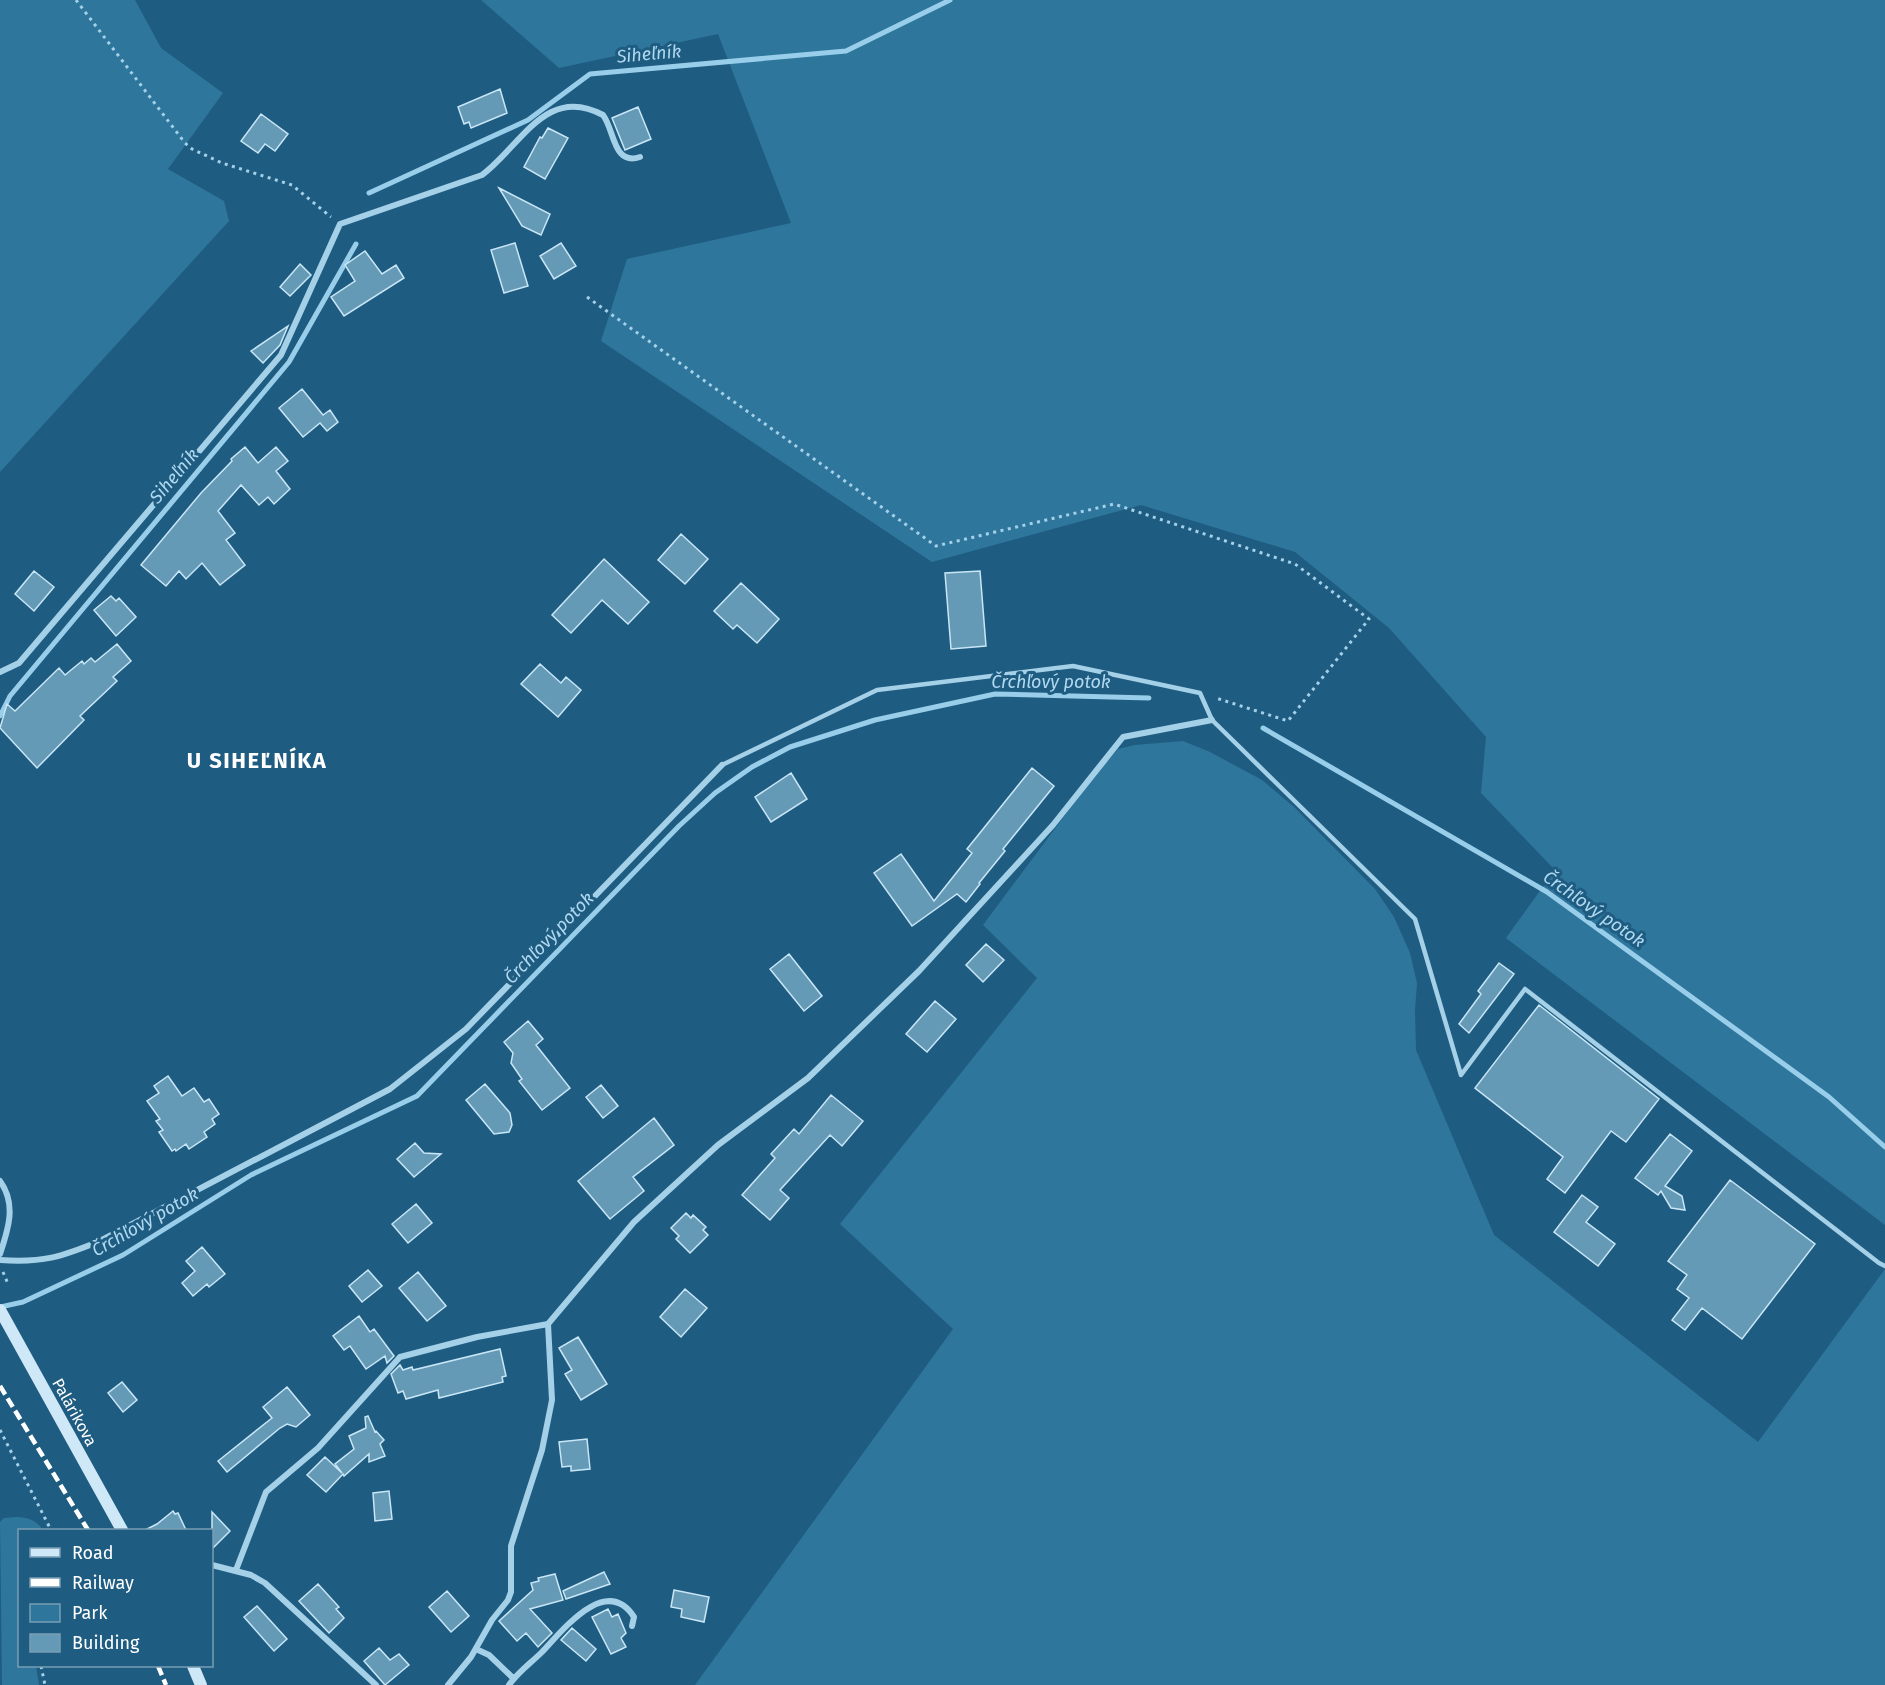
<svg xmlns="http://www.w3.org/2000/svg" width="1885" height="1685" font-family="'Fira Sans',sans-serif">
<style>
.green{fill:#2f769d}
.lines{fill:none;stroke-linecap:round;stroke-linejoin:round}
.stream{stroke:#98ceea;stroke-width:5}
.building{fill:#659ab7;stroke:#c8e6f6;stroke-width:1.5}
.path{stroke:#a4d0e8;stroke-width:3;stroke-dasharray:3 4.5;stroke-linecap:butt}
.service{stroke:#a4d0e8;stroke-width:4.5}
.minor{stroke:#a4d0e8;stroke-width:6}
.secondary{stroke:#cfe8f7;stroke-width:12}
.rail{stroke:#fff;stroke-width:4.5;stroke-dasharray:10 4.5;stroke-linecap:butt}
.labels{text-anchor:middle;stroke-width:6;stroke-linejoin:round;paint-order:stroke}
.street-label{font-size:16px;fill:#fff;stroke:#1f5c81}
.water-label{font-size:18px;font-style:italic;fill:#b0d9f0;stroke:#1f5c81}
.district-label{font-size:22px;font-weight:bold;letter-spacing:1.5px;fill:#fff;stroke:#1f5c81}
</style>
<rect width="100%" height="100%" fill="#1f5c81"/>
<path class="green" d="M 0,0 L 135,0 L 161,48 L 223,93 L 168,169 L 224,201 L 229,221 L 0,472 Z
M 481,0 L 1885,0 L 1885,1225 L 1506,938 L 1555,870 L 1481,793 L 1486,737 L 1389,628 L 1295,552 L 1141,505 L 932,562 L 601,341 L 627,259 L 791,223 L 718,34 L 559,68 Z
M 1183,741 L 1210,752 L 1262,780 L 1294,807 L 1375,889 L 1394,917 L 1410,953 L 1417,983 L 1415,1010 L 1416,1050 L 1494,1235 L 1758,1442 L 1885,1269 L 1885,1685 L 695,1685 L 953,1329 L 840,1224 L 1037,978 L 983,925 L 1092,779 L 1118,749 L 1135,745 Z
M 17,1517 C 29,1518 36,1520 43,1530 L 20,1530 L 20,1666 L 36,1666 L 39,1685 L 2,1685 L 0,1522 L 4,1518 Z"/>
<g class="lines">
<path class="stream" d="M 369,193 L 528,120 L 590,74 L 846,51 L 950,0
M 0,716 L 10,696 L 289,362 L 356,244
M 1263,728 L 1547,892 L 1829,1097 L 1885,1147
M 0,1307 L 23,1302 L 123,1255 L 251,1175 L 417,1096 L 679,826 L 715,793 L 752,767 L 790,747 L 875,720 L 995,694 L 1149,698"/>
</g>
<path class="building" d="M 500,89 L 507,113 L 471,128 L 469,122 L 464,124 L 458,107 Z
M 638,107 L 651,139 L 625,150 L 612,118 Z
M 261,114 L 288,134 L 275,151 L 265,144 L 258,153 L 241,141 Z
M 548,128 L 568,138 L 545,179 L 524,167 L 540,137 L 542,138 Z
M 499,188 L 550,214 L 541,235 L 522,226 Z
M 515,243 L 528,286 L 504,293 L 491,250 Z
M 561,243 L 576,266 L 554,279 L 540,256 Z
M 365,251 L 382,274 L 396,265 L 404,278 L 344,316 L 331,297 L 355,281 L 345,265 Z
M 300,264 L 311,275 L 290,296 L 280,287 Z
M 288,326 L 280,345 L 263,363 L 251,351 Z
M 302,389 L 323,415 L 330,410 L 338,422 L 327,431 L 320,423 L 303,437 L 279,408 Z
M 245,447 L 258,463 L 276,447 L 288,461 L 276,471 L 290,489 L 274,504 L 268,497 L 259,505 L 241,485 L 218,511 L 235,533 L 226,540 L 245,565 L 220,585 L 202,563 L 186,579 L 179,571 L 166,586 L 141,565 L 201,493 L 232,461 L 231,459 Z
M 681,534 L 708,559 L 685,584 L 658,560 Z
M 604,559 L 649,602 L 628,624 L 602,600 L 571,633 L 552,615 Z
M 34,571 L 54,587 L 34,611 L 15,594 Z
M 980,571 L 986,646 L 951,649 L 945,573 Z
M 741,583 L 779,619 L 757,643 L 737,625 L 733,629 L 714,611 Z
M 111,596 L 116,601 L 119,598 L 136,617 L 116,636 L 94,610 Z
M 117,644 L 131,661 L 113,677 L 117,681 L 80,716 L 84,720 L 37,768 L 0,728 L 7,704 L 15,711 L 59,668 L 65,675 L 82,661 L 84,664 L 91,658 L 95,662 Z
M 540,664 L 561,683 L 566,677 L 581,690 L 558,717 L 521,684 Z
M 1032,768 L 1054,786 L 1003,849 L 1005,851 L 979,883 L 980,884 L 966,902 L 957,894 L 912,926 L 874,873 L 901,854 L 934,901 L 972,853 L 967,849 Z
M 791,773 L 807,799 L 771,822 L 755,797 Z
M 986,944 L 1004,960 L 983,982 L 966,965 Z
M 789,954 L 822,996 L 804,1011 L 770,969 Z
M 1499,963 L 1514,974 L 1469,1033 L 1459,1024 L 1481,994 L 1478,991 Z
M 935,1001 L 956,1019 L 927,1052 L 906,1034 Z
M 1539,1005 L 1659,1099 L 1626,1142 L 1611,1131 L 1565,1193 L 1547,1179 L 1563,1157 L 1475,1088 Z
M 528,1021 L 543,1039 L 536,1045 L 570,1088 L 542,1110 L 519,1081 L 522,1079 L 511,1063 L 513,1053 L 504,1042 Z
M 168,1076 L 182,1096 L 194,1088 L 204,1102 L 209,1099 L 219,1114 L 212,1119 L 215,1124 L 204,1132 L 207,1137 L 189,1149 L 186,1144 L 176,1151 L 175,1149 L 172,1151 L 159,1132 L 163,1130 L 156,1121 L 160,1119 L 147,1101 L 159,1093 L 154,1086 Z
M 485,1084 L 510,1113 L 512,1125 L 509,1132 L 494,1134 L 466,1100 Z
M 601,1085 L 618,1106 L 603,1118 L 586,1097 Z
M 831,1095 L 863,1121 L 842,1146 L 830,1135 L 780,1190 L 789,1198 L 770,1220 L 742,1195 L 775,1158 L 771,1154 L 794,1129 L 799,1134 Z
M 654,1118 L 674,1145 L 633,1177 L 644,1191 L 610,1219 L 578,1181 Z
M 1670,1134 L 1692,1151 L 1665,1186 L 1682,1196 L 1685,1210 L 1671,1208 L 1661,1191 L 1658,1195 L 1635,1178 Z
M 415,1143 L 424,1153 L 441,1154 L 414,1177 L 397,1159 Z
M 1730,1180 L 1815,1244 L 1742,1339 L 1702,1308 L 1685,1330 L 1672,1320 L 1689,1298 L 1677,1289 L 1687,1275 L 1668,1261 Z
M 1582,1195 L 1598,1207 L 1586,1222 L 1615,1244 L 1598,1266 L 1554,1232 Z
M 416,1204 L 432,1223 L 408,1243 L 392,1224 Z
M 686,1213 L 691,1218 L 693,1215 L 706,1227 L 703,1230 L 708,1235 L 690,1253 L 676,1239 L 679,1236 L 671,1228 Z
M 202,1247 L 225,1274 L 209,1287 L 207,1284 L 193,1296 L 182,1283 L 195,1271 L 186,1261 Z
M 368,1270 L 382,1286 L 362,1302 L 349,1286 Z
M 418,1272 L 446,1306 L 427,1321 L 399,1288 Z
M 685,1289 L 707,1308 L 681,1337 L 660,1317 Z
M 359,1316 L 370,1332 L 374,1329 L 394,1356 L 387,1363 L 385,1356 L 366,1369 L 350,1346 L 344,1350 L 333,1336 Z
M 578,1337 L 607,1384 L 581,1400 L 565,1374 L 572,1370 L 559,1348 Z
M 500,1349 L 506,1376 L 502,1377 L 503,1382 L 439,1398 L 438,1390 L 406,1399 L 403,1391 L 398,1393 L 391,1374 L 400,1365 L 403,1370 L 412,1367 L 413,1370 Z
M 122,1382 L 137,1400 L 123,1412 L 108,1393 Z
M 287,1387 L 310,1415 L 296,1427 L 287,1424 L 280,1428 L 227,1472 L 218,1461 L 272,1418 L 263,1407 Z
M 368,1416 L 375,1432 L 376,1431 L 384,1440 L 380,1444 L 385,1456 L 369,1462 L 369,1454 L 344,1476 L 343,1474 L 326,1492 L 307,1475 L 325,1457 L 342,1473 L 335,1464 L 354,1449 L 349,1436 L 366,1428 L 365,1417 Z
M 587,1439 L 590,1469 L 571,1471 L 571,1466 L 562,1467 L 559,1442 Z
M 389,1491 L 392,1519 L 375,1521 L 373,1493 Z
M 173,1511 L 175,1514 L 178,1513 L 186,1530 L 145,1530 L 157,1524 Z
M 212,1512 L 230,1531 L 212,1549 Z
M 604,1572 L 610,1584 L 566,1599 L 563,1591 Z
M 555,1574 L 563,1600 L 530,1609 L 552,1633 L 538,1647 L 526,1633 L 517,1641 L 499,1621 L 533,1590 L 531,1583 L 539,1581 L 538,1578 Z
M 318,1584 L 339,1607 L 336,1609 L 344,1618 L 329,1633 L 299,1601 Z
M 674,1590 L 709,1597 L 704,1622 L 681,1617 L 682,1609 L 671,1607 Z
M 447,1591 L 469,1616 L 451,1632 L 429,1607 Z
M 257,1606 L 287,1639 L 274,1651 L 244,1617 Z
M 608,1609 L 612,1617 L 618,1614 L 626,1633 L 621,1638 L 626,1647 L 611,1654 L 592,1617 Z
M 572,1628 L 596,1649 L 586,1661 L 561,1640 Z
M 379,1648 L 390,1660 L 399,1654 L 409,1665 L 385,1685 L 364,1661 Z"/>
<g class="lines">
<path class="path" d="M 76,0 L 185,143 L 192,149 L 222,163 L 292,185 L 331,217
M 587,297 L 936,546 L 1114,504 L 1295,564 L 1369,619 L 1288,721 L 1216,698
M 3,1272 L 8,1284
M 0,1430 L 51,1530
M 41,1666 L 45,1685"/>
<path class="service" d="M 722,765 L 877,690 L 1073,666 L 1200,693 L 1212,720 L 1415,919 L 1461,1075 L 1525,989 L 1879,1263 L 1885,1266"/>
<path class="minor" d="M 0,672 L 19,663 L 281,355 L 340,224 L 482,175 C 521,146 546,84 603,115 C 615,131 613,166 640,157
M 0,1181 C 17,1204 8,1230 0,1254
M 0,1260 C 43,1263 61,1257 100,1241 L 390,1089 L 466,1029 L 722,765
M 548,1324 L 634,1222 L 718,1145 L 808,1078 L 919,971 L 1053,825 L 1123,737 L 1212,720
M 212,1565 L 251,1575 L 265,1583 L 376,1685
M 236,1570 L 266,1492 L 318,1448 L 400,1357 L 477,1337 L 548,1324 L 552,1400 L 542,1450 L 511,1546 L 511,1592 L 508,1600 L 492,1620 L 471,1657 L 448,1685
M 476,1649 L 489,1655 L 514,1679
M 509,1685 C 518,1672 531,1663 542,1652 C 563,1630 606,1574 634,1617 L 632,1626"/>
<path class="secondary" d="M 0,1310 L 122,1530
M 193,1666 L 201,1685"/>
<path class="rail" d="M 0,1386 L 88,1530
M 158,1666 L 166,1685"/>
</g>
<g class="labels">
<g class="street-label">
<text transform="translate(75 1412) rotate(61)" y="6">Palárikova</text>
</g>
<g class="water-label">
<text transform="translate(649 54) rotate(-5)" y="6">Siheľník</text>
<text transform="translate(174 476) rotate(-50)" y="6">Siheľník</text>
<text x="1051" y="688">Črchľový potok</text>
<text transform="translate(1594 909) rotate(35)" y="6">Črchľový potok</text>
<text transform="translate(549 938) rotate(-46)" y="6">Črchľový potok</text>
<text transform="translate(145 1222) rotate(-30)" y="6">Črchľový potok</text>
</g>
<g class="district-label">
<text x="257" y="768">U SIHEĽNÍKA</text>
</g>
</g>
<rect x="18" y="1529" width="195" height="138" fill="#1f5c81" stroke="#799db3" stroke-width="1.5"/>
<rect x="30" y="1548" width="30" height="9" fill="#cfe8f7" stroke="#799db3" stroke-width="1.5"/>
<text x="72" y="1559" font-size="18" fill="#ffffff">Road</text>
<rect x="30" y="1578" width="30" height="9" fill="#ffffff" stroke="#799db3" stroke-width="1.5"/>
<text x="72" y="1589" font-size="18" fill="#ffffff">Railway</text>
<rect x="30" y="1604" width="30" height="18" fill="#2f769d" stroke="#799db3" stroke-width="1.5"/>
<text x="72" y="1619" font-size="18" fill="#ffffff">Park</text>
<rect x="30" y="1634" width="30" height="18" fill="#659ab7" stroke="#799db3" stroke-width="1.5"/>
<text x="72" y="1649" font-size="18" fill="#ffffff">Building</text>
</svg>
